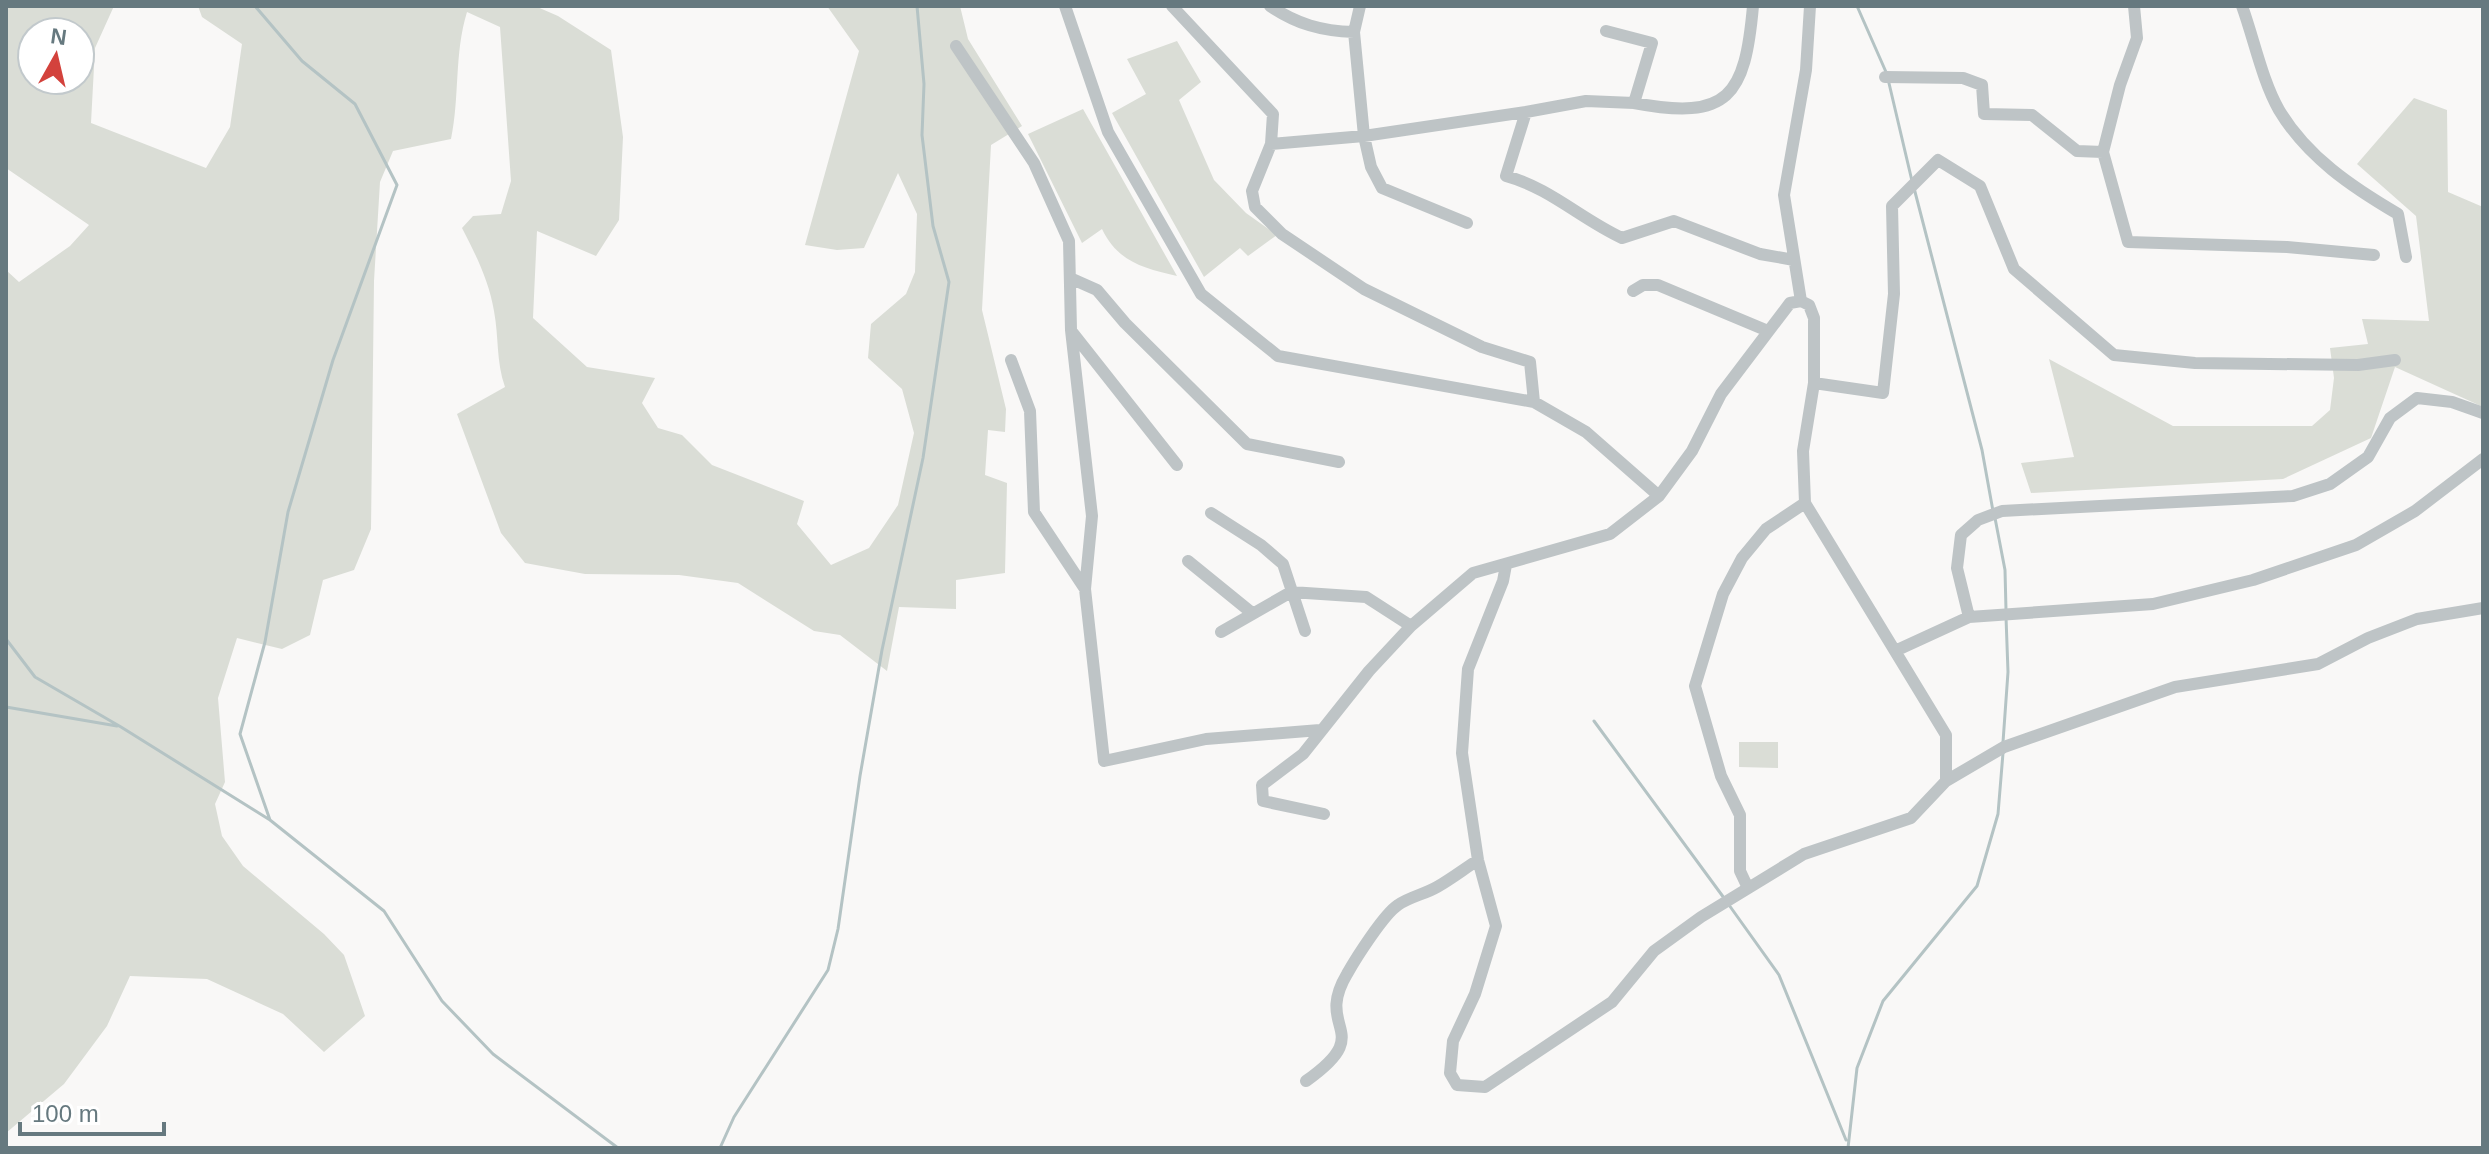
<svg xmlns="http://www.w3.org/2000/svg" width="2489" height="1154" font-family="Arial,sans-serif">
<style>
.green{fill:#daddd6;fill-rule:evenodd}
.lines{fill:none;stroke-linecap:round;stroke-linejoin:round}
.stream{stroke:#b4c3c4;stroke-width:3}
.minor{stroke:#bec4c6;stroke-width:12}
</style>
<rect width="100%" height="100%" fill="#f9f8f7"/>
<path class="green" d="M 6,6 L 114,6 L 95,48 L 91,123 L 206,168 L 230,127 L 242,44 L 202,17 L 198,6 L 535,6 L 558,16 L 611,50 L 623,137 L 619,220 L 596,256 L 537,231 L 533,318 L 587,367 L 655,378 L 642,403 L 658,428 L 682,435 L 712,465 L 804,501 L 797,524 L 831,565 L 869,548 L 898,505 L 914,433 L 902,389 L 868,358 L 871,324 L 906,294 L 915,272 L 917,214 L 898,173 L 864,248 L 837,250 L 805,245 L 859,51 L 827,6 L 960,6 L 968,39 L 1022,126 L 991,145 L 982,310 L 1006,409 L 1005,432 L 988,430 L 985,475 L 1007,483 L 1005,573 L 956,580 L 956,609 L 899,607 L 887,671 L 840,635 L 814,631 L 738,583 L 679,575 L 585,574 L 525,563 L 501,533 L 457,414 L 505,387 C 496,361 499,338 494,311 C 489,281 476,255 462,228 L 473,216 L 501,214 L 511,181 L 500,27 L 467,12 C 454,54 460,96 451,139 L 393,151 L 380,182 L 374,281 L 371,529 L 354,570 L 323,580 L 310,635 L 282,649 L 237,638 L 218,698 L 225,782 L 215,804 L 222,836 L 243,866 L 324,934 L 344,955 L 365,1016 L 324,1052 L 283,1014 L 207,979 L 130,976 L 107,1026 L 64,1084 L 6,1133 L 6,270 L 19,282 L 70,246 L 89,225 L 6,168 ZM 32,32 L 80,32 L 80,80 L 32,80 Z
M 1177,41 L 1201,82 L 1179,100 L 1214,180 L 1246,213 L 1277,235 L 1248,256 L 1240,248 L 1204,277 L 1112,113 L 1146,94 L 1127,59 Z
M 2414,98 L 2447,110 L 2448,192 L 2483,207 L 2483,407 L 2395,367 L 2371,438 L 2283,479 L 2031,493 L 2021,463 L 2074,457 L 2049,359 L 2173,426 L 2312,426 L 2330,410 L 2334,378 L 2330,348 L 2368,344 L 2362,319 L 2429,321 L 2416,216 L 2357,164 Z
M 1083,109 L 1177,276 C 1143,268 1118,262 1102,229 L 1082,243 L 1028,134 Z
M 1739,742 L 1778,742 L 1778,768 L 1739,767 Z"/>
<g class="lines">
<path class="stream" d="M 255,6 L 302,61 L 355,104 L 397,185 L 333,360 L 288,512 L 265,642 L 240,734 L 270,820 L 384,911 L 442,1001 L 493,1054 L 618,1148
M 1857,6 L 1886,72
M 1888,79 L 1912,181
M 1914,188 L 1982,450 L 1993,511
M 1995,518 L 2005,570 L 2006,610
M 6,639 L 35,677 L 121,727 L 270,820
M 6,707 L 117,726
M 1594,721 L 1724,898
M 2003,742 L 2008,672 L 2006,617
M 1729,905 L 1779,975 L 1846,1140
M 720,1148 L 734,1117 L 828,970 L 838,929 L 860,776 L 882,650 L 923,458 L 949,282 L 933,226 L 922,135 L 924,84 L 917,6
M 1848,1148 L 1857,1068 L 1883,1001 L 1977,886 L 1998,814 L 2003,753"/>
<path class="minor" d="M 1065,6 L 1108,132 L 1201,294 L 1278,356 L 1534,402 L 1586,432 L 1659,496
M 1172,6 L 1273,114 L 1271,144 L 1252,191 L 1255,207 L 1282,234 L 1364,289 L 1482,347 L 1530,362 L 1534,402
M 1270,6 C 1297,24 1321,31 1354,32
M 1360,6 L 1354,32 L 1364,136 L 1371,167 L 1382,188 L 1467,223
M 1810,6 L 1806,70 L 1784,195 L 1801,301 L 1809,305 L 1814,318 L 1814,383 L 1803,451 L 1805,503 L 1946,735 L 1946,781
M 2134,6 L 2137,38 L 2120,85 L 2103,152 L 2128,242 L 2287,247 L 2374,255
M 2242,6 C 2254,39 2262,80 2279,110 C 2307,157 2352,187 2398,214 L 2406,257
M 1606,31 L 1652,43 L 1634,103 C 1729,121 1745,96 1753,6
M 956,46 L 1034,163 L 1069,241 L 1071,330 L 1092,516 L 1085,589
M 1885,77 L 1963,78 L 1982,85 L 1984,114 L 2032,115 L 2077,151 L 2103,152
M 1634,103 L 1586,101 L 1526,112 L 1506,176 C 1550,188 1581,219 1622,238 L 1674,221 L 1760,254 L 1794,260
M 1271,144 L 1364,136 L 1526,112
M 1070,278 L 1097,290 L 1125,323 L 1247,444 L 1339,462
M 1633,291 L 1643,285 L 1658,285 L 1768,331
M 1072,332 L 1177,465
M 1011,360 L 1030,411 L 1034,512 L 1085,589 L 1104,761 L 1206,739 L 1320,730
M 1814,383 L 1883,393 L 1894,294 L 1892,206 L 1938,160 L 1980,186 L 2014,269 L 2114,355 L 2195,363 L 2358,365 L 2395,360
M 1211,513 L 1261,545 L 1283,564 L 1305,631
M 1188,561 L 1252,613
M 1506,565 L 1503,581 L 1468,669 L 1462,753 L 1478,860 L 1496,926 L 1475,994 L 1453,1041 L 1450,1073 L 1457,1085 L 1485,1087 L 1612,1002 L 1654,951 L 1701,917 L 1804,854 L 1911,818 L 1946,781 L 2004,747 L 2175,687 L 2318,664 L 2368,638 L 2417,619 L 2483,608
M 1969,617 L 1957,568 L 1961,535 L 1978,520 L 2002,511 L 2293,496 L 2330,484 L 2368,457 L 2390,418 L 2417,398 L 2452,402 L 2483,413
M 1221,632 L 1291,592 L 1366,597 L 1411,626
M 1895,651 L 1969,617 L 2153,604 L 2253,580 L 2356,545 L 2415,511 L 2483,459
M 1324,814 L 1263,801 L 1262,785 L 1303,754 L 1369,671 L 1411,626 L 1473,573 L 1610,534 L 1659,496 L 1692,451 L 1721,394 L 1790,303 L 1801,301
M 1748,888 L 1740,871 L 1740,815 L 1721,776 L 1695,686 L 1723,594 L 1742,558 L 1766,529 L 1805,503
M 1306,1081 C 1378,1030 1313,1031 1347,974 C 1356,958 1384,914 1398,905 C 1409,897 1425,894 1437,887 C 1451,879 1464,869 1478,860"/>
</g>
<rect width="2489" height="1154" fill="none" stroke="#66797f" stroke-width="16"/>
<g transform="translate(56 56) rotate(8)"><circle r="38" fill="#ffffff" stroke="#c2c9cc" stroke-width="2"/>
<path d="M0-6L14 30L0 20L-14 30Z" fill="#d3423c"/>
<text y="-12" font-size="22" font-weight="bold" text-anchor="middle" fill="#66797f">N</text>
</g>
<path d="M20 1122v12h144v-12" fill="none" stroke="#66797f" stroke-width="4"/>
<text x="32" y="1122" font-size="24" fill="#66797f" stroke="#ffffff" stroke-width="6" paint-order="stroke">100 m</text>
</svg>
